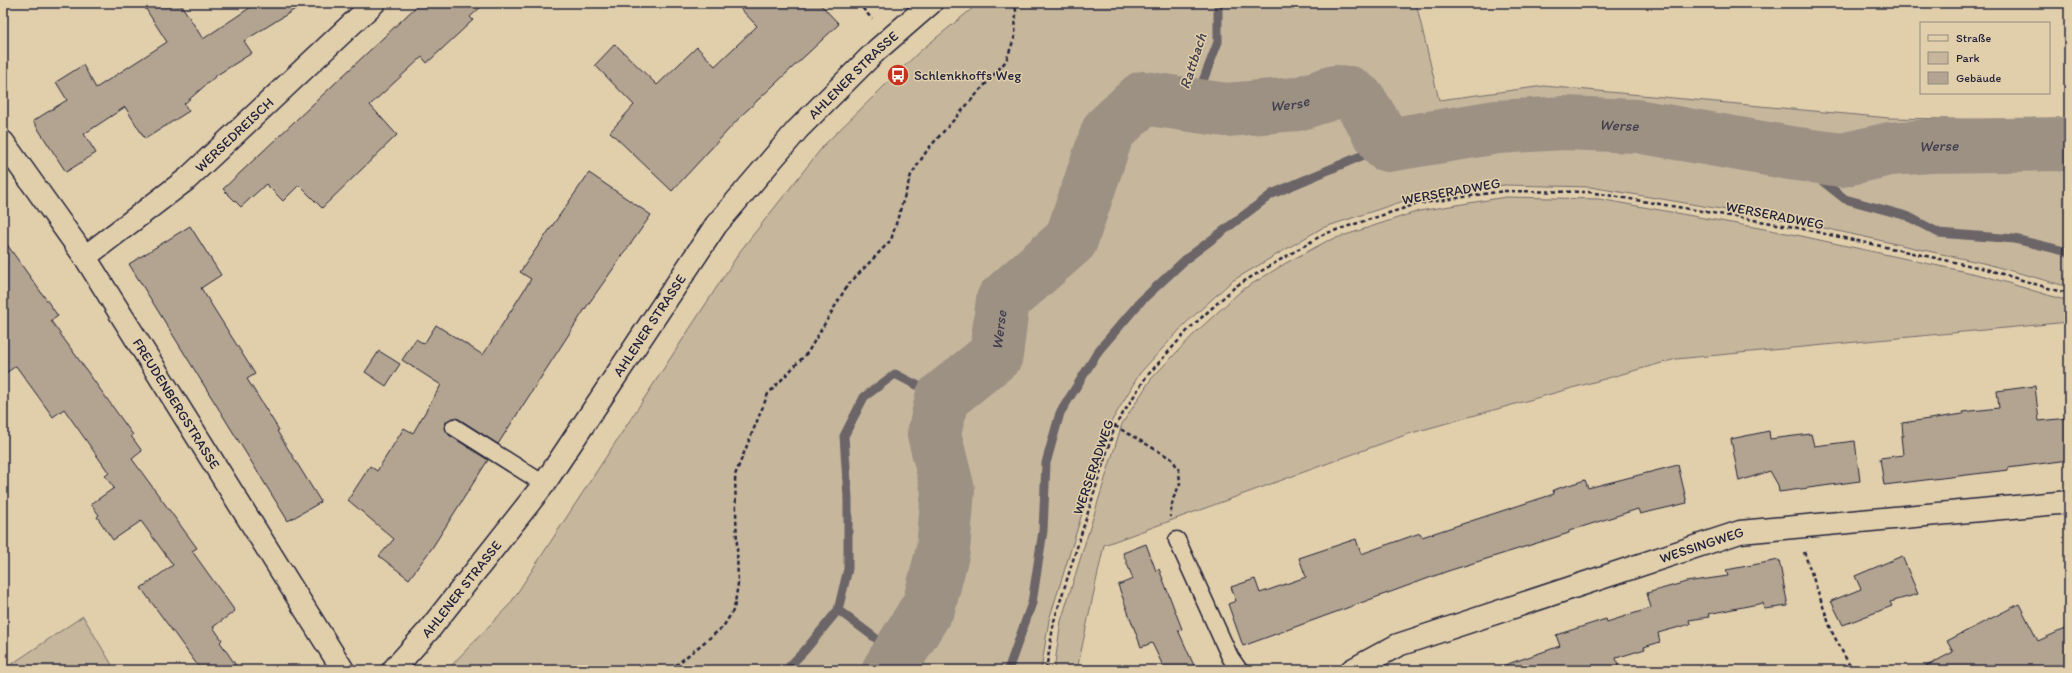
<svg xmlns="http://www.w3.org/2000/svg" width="2072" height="673" font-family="Itim,sans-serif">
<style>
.green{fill:#c5b69c;stroke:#746c6c}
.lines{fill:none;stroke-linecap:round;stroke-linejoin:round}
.stream{stroke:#6c6567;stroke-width:9}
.river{stroke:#9d9184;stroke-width:54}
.building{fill:#b2a490;stroke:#22223b}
.lane-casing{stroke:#22223b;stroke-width:19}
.street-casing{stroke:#22223b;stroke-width:25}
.secondary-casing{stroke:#22223b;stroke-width:25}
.path{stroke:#22223b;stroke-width:2.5;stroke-dasharray:4 3;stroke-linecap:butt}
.lane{stroke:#e1cfac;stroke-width:16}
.street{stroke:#e1cfac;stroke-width:22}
.secondary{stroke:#e1cfac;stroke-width:22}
.labels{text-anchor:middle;stroke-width:3;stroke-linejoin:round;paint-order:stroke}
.street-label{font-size:14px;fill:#22223b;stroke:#e1cfac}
.poi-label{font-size:14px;fill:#22223b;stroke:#e1cfac;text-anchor:start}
.water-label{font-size:15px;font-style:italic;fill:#413e4d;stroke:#e1cfac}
</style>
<rect width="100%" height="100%" fill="#e1cfac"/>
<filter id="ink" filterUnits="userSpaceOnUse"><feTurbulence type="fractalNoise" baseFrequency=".025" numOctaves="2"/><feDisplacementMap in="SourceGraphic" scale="8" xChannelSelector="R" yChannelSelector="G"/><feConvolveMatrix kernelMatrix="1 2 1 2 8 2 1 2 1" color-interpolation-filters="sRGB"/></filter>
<g filter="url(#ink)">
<path class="green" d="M 979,3 L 1416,3 L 1439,100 L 1544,86 L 1889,118 L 2069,121 L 2069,287 L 1987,264 L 1792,221 L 1590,187 L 1505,185 L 1416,197 L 1322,228 L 1232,281 L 1185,324 L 1140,373 L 1110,424 L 1049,620 L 1041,670 L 447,670 L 510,604 L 741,250 L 825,144 L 920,51 Z
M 1506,197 L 1599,199 L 1792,234 L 1985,276 L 2061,299 L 2069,299 L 2069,322 L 1676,359 L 1408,434 L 1104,545 L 1077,670 L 1054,670 L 1061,621 L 1122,424 L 1151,379 L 1196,332 L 1242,290 L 1286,263 L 1327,241 L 1419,211 Z
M 83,616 L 115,670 L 3,670 Z"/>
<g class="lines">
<path class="stream" d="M 1194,104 L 1218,42 L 1218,3
M 1790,153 L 1802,165 L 1845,199 L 1907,216 L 1939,233 L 2015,239 L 2069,252
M 898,655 L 838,610 L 848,569 L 848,498 L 844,436 L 864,397 L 895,374 L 942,398
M 786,670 L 806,649 L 838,610
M 1008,670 L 1032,603 L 1043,531 L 1046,463 L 1060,413 L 1099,350 L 1141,301 L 1186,259 L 1272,194 L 1387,145"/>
<path class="river" id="s1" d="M 889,670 L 929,605 L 943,550 L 948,490 L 934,434 L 942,398 L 996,355 L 1003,300 L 1071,240 L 1108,131 L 1143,98 L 1226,110 L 1297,104 L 1335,92 L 1349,93 L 1360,101 L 1387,145 L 1497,127 L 1564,123 L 1637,126 L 1790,153 L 1842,160 L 1890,149 L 1930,146 L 2069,144"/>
</g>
<path class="building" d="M 142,3 L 180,3 L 203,39 L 257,3 L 305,3 L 244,41 L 252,53 L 217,75 L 184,104 L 189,111 L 145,139 L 125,107 L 84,134 L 96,153 L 66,172 L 33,121 L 67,100 L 56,82 L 83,65 L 96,88 L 167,42 Z
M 420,3 L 485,3 L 470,17 L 473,20 L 427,63 L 422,57 L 370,105 L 397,135 L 322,208 L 299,185 L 283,201 L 266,184 L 241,207 L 223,189 Z
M 735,3 L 819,3 L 839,24 L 743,114 L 672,191 L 610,132 L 634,105 L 595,65 L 615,44 L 657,85 L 697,47 L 715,66 L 757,26 Z
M 589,173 L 651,215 L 587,306 L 498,444 L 459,419 L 454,418 L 446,422 L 445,427 L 449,435 L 488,460 L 432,548 L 409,579 L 379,556 L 394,539 L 348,500 L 370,466 L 377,471 L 404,428 L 413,433 L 441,385 L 402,360 L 416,339 L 424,344 L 436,325 L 483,355 L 531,279 L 520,272 Z
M 190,226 L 221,275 L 201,288 L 255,374 L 247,379 L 279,430 L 277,431 L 321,502 L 288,521 L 129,264 Z
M 3,239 L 58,316 L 51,321 L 133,435 L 131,436 L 142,451 L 132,459 L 197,548 L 192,551 L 235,611 L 213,627 L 222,640 L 220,642 L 239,670 L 201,670 L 141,588 L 173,565 L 141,521 L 113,540 L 97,517 L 99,515 L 91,504 L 114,488 L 105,476 L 109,473 L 64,409 L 53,417 L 16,366 L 3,375 Z
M 379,351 L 400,364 L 386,386 L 365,372 Z
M 2035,386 L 2039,421 L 2069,418 L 2069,460 L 2008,468 L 2008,470 L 1884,485 L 1880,458 L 1903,455 L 1901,436 L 1903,436 L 1902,423 L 1963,414 L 1962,412 L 1999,408 L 1997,391 Z
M 1769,431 L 1770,439 L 1811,434 L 1814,446 L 1855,441 L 1860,481 L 1779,492 L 1778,485 L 1770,471 L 1739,481 L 1731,439 Z
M 1678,465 L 1687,503 L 1640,514 L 1638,509 L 1569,531 L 1569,533 L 1448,571 L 1243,646 L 1228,604 L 1236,601 L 1231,587 L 1255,579 L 1260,593 L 1306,577 L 1299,558 L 1356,539 L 1361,554 L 1420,533 L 1422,537 L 1554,494 L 1553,490 L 1585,480 L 1588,488 Z
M 1146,544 L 1156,571 L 1159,569 L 1182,629 L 1178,630 L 1196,670 L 1165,670 L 1152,643 L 1141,647 L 1118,585 L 1133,579 L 1123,553 Z
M 1902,556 L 1918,594 L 1890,602 L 1892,606 L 1843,625 L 1831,601 L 1861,589 L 1855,576 Z
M 1779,560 L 1788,606 L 1764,609 L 1763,603 L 1708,614 L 1709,617 L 1689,620 L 1690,624 L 1658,633 L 1660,642 L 1644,647 L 1645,649 L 1616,658 L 1619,670 L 1502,670 L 1502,666 L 1560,646 L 1556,635 L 1606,619 L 1607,622 L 1651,608 L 1647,593 L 1686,582 L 1728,576 L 1726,570 Z
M 2019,604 L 2038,641 L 2069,627 L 2069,670 L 1919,670 L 1953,652 L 1947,641 Z"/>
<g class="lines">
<g class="lane-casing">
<path id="lane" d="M 454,427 L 544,484
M 1177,540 L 1230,657 L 1239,670"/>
</g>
<g class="street-casing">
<g id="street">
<path id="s2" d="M 3,142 L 85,257 L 343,670"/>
<path id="s3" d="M 85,257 L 187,179 L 374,3"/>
<path id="s4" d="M 1352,670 L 1398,645 L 1740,532 L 2069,502"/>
</g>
</g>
<g class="secondary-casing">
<g id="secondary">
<path id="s5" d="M 393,670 L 429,630 L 544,484 L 716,225 L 798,129 L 877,50 L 931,3"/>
</g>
</g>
<path class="path" d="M 858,3 L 872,19
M 1115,426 L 1172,459 L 1179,470 L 1180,484 L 1173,499 L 1170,517
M 1804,552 L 1832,632 L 1852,670
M 670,670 L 723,627 L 734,609 L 738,584 L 735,475 L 768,394 L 808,352 L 847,286 L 891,240 L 911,175 L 928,149 L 1006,61 L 1015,36 L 1016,10 L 1014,3
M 1046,670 L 1054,621 L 1115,426 L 1146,377 L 1189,329 L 1236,286 L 1324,234 L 1417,204 L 1504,191 L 1589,192 L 1789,226 L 1986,269 L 2058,291 L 2069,292"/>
<use href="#lane" class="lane"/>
<use href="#street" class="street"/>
<use href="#secondary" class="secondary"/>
</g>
</g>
<defs>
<g id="bus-disc" transform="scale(1.15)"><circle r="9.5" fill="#c8321e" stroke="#e1cfac"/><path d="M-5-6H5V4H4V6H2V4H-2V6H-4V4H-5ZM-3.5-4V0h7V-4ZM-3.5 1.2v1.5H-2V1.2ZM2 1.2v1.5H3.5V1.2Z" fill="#fff"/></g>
</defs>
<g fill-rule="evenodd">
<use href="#bus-disc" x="898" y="75"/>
</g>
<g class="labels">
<g class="street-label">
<text dy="5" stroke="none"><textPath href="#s5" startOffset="754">AHLENER STRASSE</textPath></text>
<text dy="5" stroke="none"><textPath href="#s3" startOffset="193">WERSEDREISCH</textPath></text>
<text transform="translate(1451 191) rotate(-10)" y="5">WERSERADWEG</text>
<text transform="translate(1775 215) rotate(11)" y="5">WERSERADWEG</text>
<text dy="5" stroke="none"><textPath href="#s5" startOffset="430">AHLENER STRASSE</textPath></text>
<text dy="5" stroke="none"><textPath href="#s2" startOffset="314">FREUDENBERGSTRASSE</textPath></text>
<text transform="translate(1093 467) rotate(-71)" y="5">WERSERADWEG</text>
<text dy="5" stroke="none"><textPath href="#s4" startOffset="372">WESSINGWEG</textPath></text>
<text dy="5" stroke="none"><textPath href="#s5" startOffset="106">AHLENER STRASSE</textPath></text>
</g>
<g class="poi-label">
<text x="914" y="80">Schlenkhoffs Weg</text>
</g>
<g class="water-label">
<text transform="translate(1193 61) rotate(-72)" y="5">Rattbach</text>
<text dy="5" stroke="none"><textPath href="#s1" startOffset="814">Werse</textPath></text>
<text dy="5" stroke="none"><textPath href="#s1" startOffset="1174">Werse</textPath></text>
<text dy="5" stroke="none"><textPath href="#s1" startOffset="1498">Werse</textPath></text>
<text dy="5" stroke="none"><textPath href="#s1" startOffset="382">Werse</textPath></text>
</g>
</g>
<rect width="2072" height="673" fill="none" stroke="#e1cfac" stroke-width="16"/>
<rect x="8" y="8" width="2056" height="657" fill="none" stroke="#22223b" stroke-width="1.5" filter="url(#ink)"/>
<rect x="1920" y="22" width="130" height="72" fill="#e1cfac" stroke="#958a7f"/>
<rect x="1928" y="35" width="20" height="6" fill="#e1cfac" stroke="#958a7f"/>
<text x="1956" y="42" font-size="12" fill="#22223b">Straße</text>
<rect x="1928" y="52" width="20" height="12" fill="#c5b69c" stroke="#958a7f"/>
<text x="1956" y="62" font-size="12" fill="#22223b">Park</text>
<rect x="1928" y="72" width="20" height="12" fill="#b2a490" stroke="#958a7f"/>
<text x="1956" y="82" font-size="12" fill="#22223b">Gebäude</text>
</svg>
